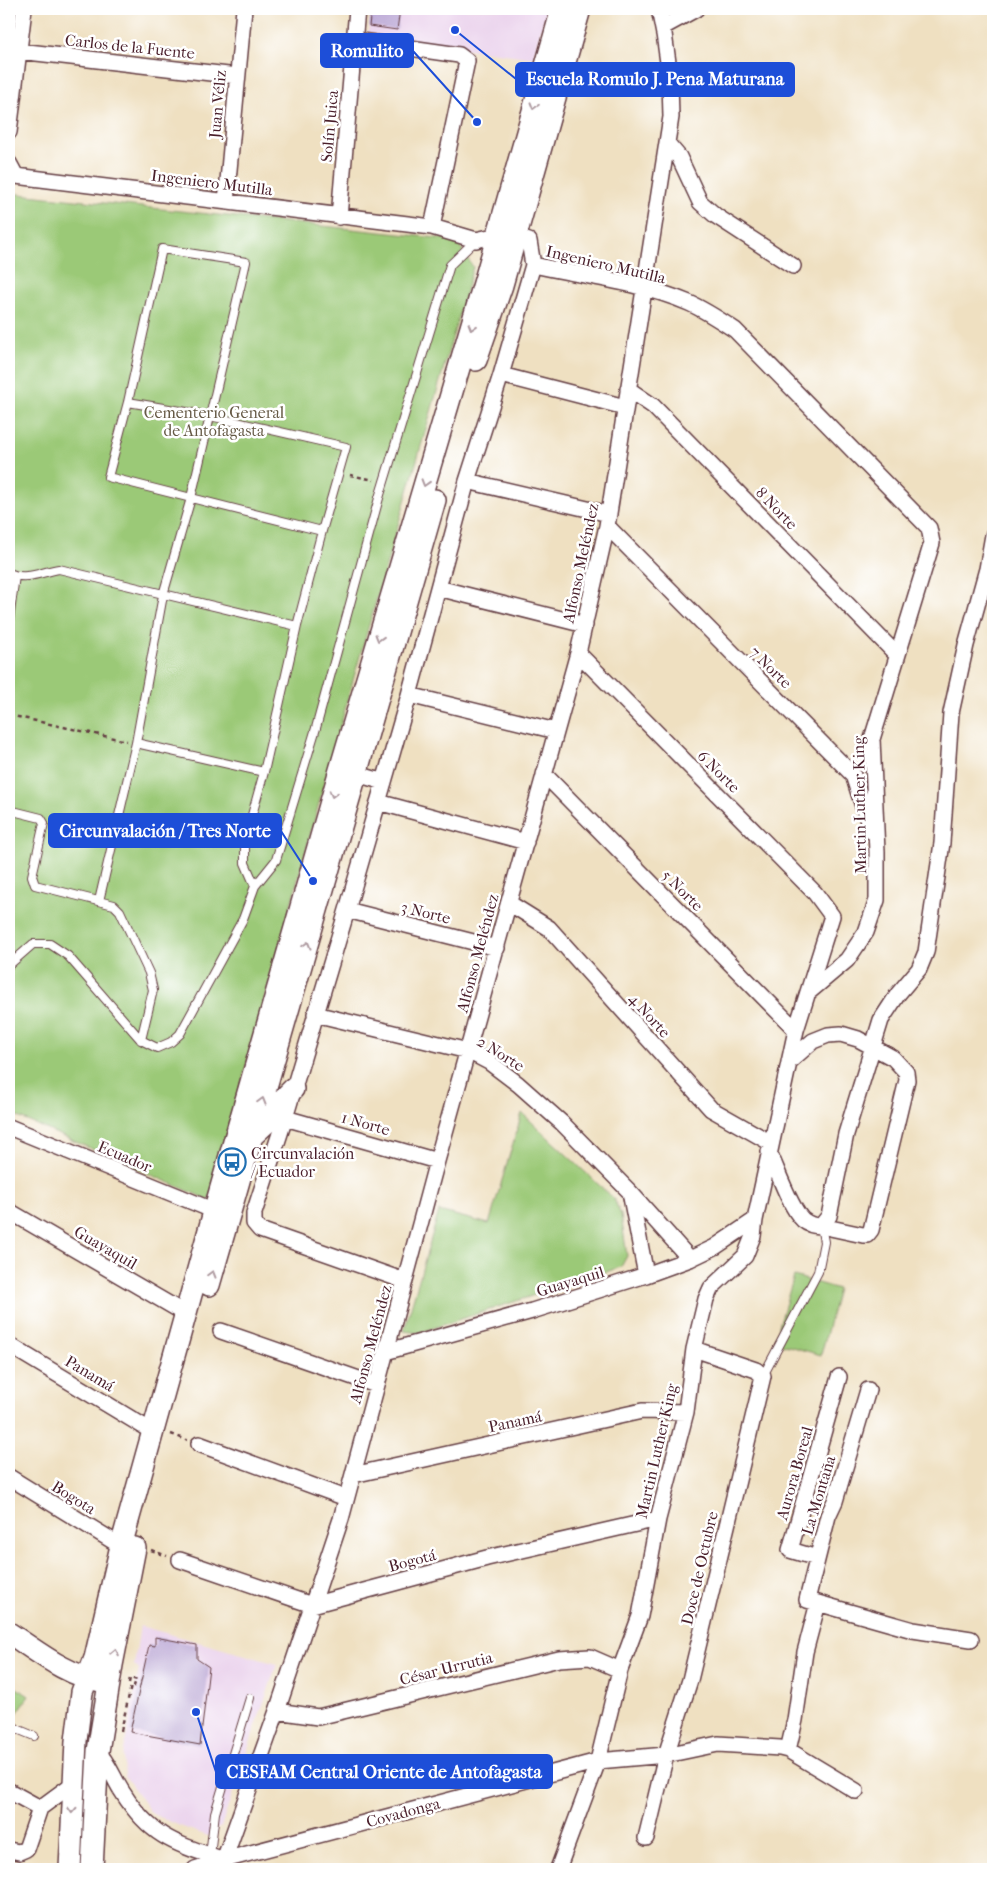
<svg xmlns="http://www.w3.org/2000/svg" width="1002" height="1878" font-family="'IM FELL French Canon',serif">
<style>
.built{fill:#ead1ec}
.green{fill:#9bc977;stroke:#727451}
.building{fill:#bba8d5}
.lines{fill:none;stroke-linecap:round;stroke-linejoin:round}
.lane-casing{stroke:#633c42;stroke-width:10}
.street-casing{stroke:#633c42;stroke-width:18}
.secondary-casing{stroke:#633c42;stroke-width:24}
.path{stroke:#633c42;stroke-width:2.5;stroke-dasharray:4 4;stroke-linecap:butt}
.lane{stroke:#fff;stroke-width:8}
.street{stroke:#fff;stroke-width:15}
.secondary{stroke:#fff;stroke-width:21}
.oneway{stroke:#ae9aa0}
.labels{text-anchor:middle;stroke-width:5;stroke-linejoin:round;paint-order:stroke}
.street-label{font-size:16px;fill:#4a1f2b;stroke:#fff}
.park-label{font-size:16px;fill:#665a46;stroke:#fff}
.poi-label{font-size:16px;fill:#4a1f2b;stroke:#fff;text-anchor:start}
.leader{fill:none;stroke:#1d4ed8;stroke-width:2}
.callout-dot{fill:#1d4ed8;stroke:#fff;stroke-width:2}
.callout{fill:#1d4ed8;stroke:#1d4ed8;stroke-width:2}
.callout-label{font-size:18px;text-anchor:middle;font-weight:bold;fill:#fff}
</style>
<rect width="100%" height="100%" fill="#fff"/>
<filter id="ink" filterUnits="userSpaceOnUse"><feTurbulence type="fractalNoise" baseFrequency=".02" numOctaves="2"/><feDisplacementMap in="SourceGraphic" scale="10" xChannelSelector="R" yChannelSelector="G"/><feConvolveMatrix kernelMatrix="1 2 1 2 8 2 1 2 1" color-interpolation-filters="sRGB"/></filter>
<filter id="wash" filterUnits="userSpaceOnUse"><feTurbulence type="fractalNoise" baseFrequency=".0096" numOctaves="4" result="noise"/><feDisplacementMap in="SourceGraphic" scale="20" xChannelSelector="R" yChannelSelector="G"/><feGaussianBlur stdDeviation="1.12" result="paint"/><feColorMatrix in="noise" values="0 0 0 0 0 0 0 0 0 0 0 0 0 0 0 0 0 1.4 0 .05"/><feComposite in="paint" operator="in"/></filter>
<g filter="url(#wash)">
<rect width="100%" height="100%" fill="#efe0c1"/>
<path class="built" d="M 371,9 L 547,9 L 533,58 L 368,35 Z
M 140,1626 L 277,1664 L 221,1827 L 208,1836 L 180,1826 L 151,1813 L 125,1776 L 123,1756 L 139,1669 L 134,1665 Z"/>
<path class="green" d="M 9,193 L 456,240 L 473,267 L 354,677 L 209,1200 L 9,1113 Z
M 522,1113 L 614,1199 L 621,1215 L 627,1256 L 621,1267 L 418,1333 L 404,1331 L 439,1211 L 489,1224 Z
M 794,1276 L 838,1289 L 821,1355 L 774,1342 Z
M 9,1683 L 29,1696 L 13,1719 L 9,1716 Z"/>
<g id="blocks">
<path class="building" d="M 371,9 L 400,9 L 397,30 L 369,26 Z
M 155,1637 L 197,1645 L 197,1659 L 209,1667 L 200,1745 L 130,1732 L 149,1645 L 155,1646 Z"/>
</g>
</g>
<g filter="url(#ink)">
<use href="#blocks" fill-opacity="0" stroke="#633c42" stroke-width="1"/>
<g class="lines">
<g class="lane-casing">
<path id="lane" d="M 9,573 C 26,581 41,572 59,569 L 297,626 L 322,531
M 9,620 L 15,576
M 136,743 L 264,772
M 9,810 L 41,818 L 44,823 L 32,876 L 35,885 L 114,905 L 120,911 L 149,973 L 153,990 L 141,1040
M 255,886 L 276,860 L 316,728 L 379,498 L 450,265 L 476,240
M 99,901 L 136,743 L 163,595 L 191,498 L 246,262 L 162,249 L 128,402 L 108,477 L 322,531 L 346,447 L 210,416 L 128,402
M 9,965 L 33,944 L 50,944 L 68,956 L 141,1040 L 157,1048 L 171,1042 L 180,1034 L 243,919 L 255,886 L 245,863 L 245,840 L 264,772 L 297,626
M 763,1376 L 818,1272 L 824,1242 L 821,1226
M 9,1723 L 17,1729 L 34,1736
M 210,1855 L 215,1813 L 250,1698"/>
</g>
<g class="street-casing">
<path id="street" d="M 663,27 L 696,9
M 354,40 L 459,55 L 467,61 L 432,227
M 19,51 L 237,76
M 9,132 L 24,9
M 667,143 L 679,157 L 700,202 L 716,216 L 793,266
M 9,163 L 16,176 L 432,227 L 476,240 L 498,235 L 516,237 L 529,241 L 533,265 C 584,276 640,282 689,303 C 705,310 720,320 735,330 L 929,528 L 932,543 L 872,739 L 877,852 L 877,900 L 866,932 L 847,960 L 810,991
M 226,202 L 244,9
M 339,217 L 357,9
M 501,375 L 625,407
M 628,389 L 653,406 L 897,655
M 467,481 L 609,514
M 607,526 L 853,775 L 871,831
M 438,588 L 585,625
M 409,695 L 556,731
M 347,771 L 384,782
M 544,774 L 796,1030
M 378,802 L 526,842
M 509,903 L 549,928 L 711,1109 L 771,1143
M 347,910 L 497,948
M 315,1014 L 468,1051 L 489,1062 L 518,1084 L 562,1123 L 630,1192 L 690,1259
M 789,1062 L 813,1041 L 828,1035 L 841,1034 L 858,1039 L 893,1058 L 906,1072 L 907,1080 L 871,1230 L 867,1235 L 863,1235 L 821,1226
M 285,1118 L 437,1161
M 9,1127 L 222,1214
M 769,1152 C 777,1169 790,1208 803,1220 C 809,1225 814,1226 821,1226 L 829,1216 L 846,1134 L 881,1020 L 898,994 L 919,969 L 926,952 L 942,843 L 951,713 L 966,645 L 987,569 L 993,535
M 630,1192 L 646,1275
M 9,1211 L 186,1314
M 405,1281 L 260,1230 L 254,1223 L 254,1213 L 285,1118 L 347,910 L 409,695 L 467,481 L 501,375 L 533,265
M 221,1331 L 376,1385
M 9,1345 L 153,1432
M 385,1352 L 532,1311 L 646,1275 L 690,1259 L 715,1247 L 755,1220
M 868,1390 L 835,1501 L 828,1516 L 807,1600 L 913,1630 L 971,1639
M 199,1444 L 346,1498
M 353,1475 L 642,1411 L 686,1412
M 9,1477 L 121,1546
M 817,1558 L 790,1550 L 839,1377
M 180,1560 L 312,1605 L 487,1558 L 658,1519
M 277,1711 L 318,1717 L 559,1659 L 590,1657 L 620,1670
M 96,1750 C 108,1761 114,1780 123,1793 C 151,1838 177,1844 224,1860
M 788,1750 L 795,1720 L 805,1652 L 818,1603
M 9,1791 L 40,1808
M 646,1838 L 666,1755 L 690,1680 L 763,1376 L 756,1370 L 694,1349
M 9,1850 L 19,1852 L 26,1849 L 40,1808 L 74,1783
M 195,1869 L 224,1860 L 598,1761 L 666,1755 L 718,1744 L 780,1748 L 788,1750 L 856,1791
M 226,1869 L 224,1860 L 277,1711 L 341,1519 L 437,1161 L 578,653 L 607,526 L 671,117 C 671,80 667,44 659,9
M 558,1869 L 598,1761 L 620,1670 L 640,1616 L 658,1519 L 686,1412 L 694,1349 L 706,1299 L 711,1288 L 745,1256 L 753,1236 L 755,1220 L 796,1030 L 832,916 L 815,893 L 578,653"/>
</g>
<g class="secondary-casing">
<path id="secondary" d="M 476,360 L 502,285 L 580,9
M 251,1137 L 277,1113 L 284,1098 L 293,1089
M 209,1285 L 435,500
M 9,1633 C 37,1651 67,1676 101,1681
M 70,1869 L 76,1741 L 82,1692 L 95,1658 L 121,1546 L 214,1212 L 340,770 L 485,280 L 562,9
M 92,1869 L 98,1751 L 112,1665 L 135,1548"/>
</g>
<path class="path" d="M 350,475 L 374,480
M 9,715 L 127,741
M 171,1434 L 187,1440
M 151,1550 L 167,1556
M 129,1683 L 130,1678 L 141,1681
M 121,1731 L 131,1686 L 134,1686 L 136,1680"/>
<use href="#lane" class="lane"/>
<use href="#street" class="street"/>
<use href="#secondary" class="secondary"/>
</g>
<defs><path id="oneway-chevron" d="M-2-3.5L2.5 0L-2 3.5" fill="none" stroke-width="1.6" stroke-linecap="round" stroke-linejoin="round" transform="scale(1.25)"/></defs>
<g class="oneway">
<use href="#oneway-chevron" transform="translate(534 106) rotate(106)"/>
<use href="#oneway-chevron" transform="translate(472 327) rotate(107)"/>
<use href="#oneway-chevron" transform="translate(425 483) rotate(107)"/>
<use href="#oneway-chevron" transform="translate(379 638) rotate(107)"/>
<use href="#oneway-chevron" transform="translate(333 794) rotate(106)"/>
<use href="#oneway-chevron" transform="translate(307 945) rotate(-74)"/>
<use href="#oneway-chevron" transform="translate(262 1101) rotate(-74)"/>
<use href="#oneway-chevron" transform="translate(212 1274) rotate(-74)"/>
<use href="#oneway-chevron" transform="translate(115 1652) rotate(-79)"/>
<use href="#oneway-chevron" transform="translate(72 1810) rotate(93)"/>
</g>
</g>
<defs>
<g id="bus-ring" transform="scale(1.4375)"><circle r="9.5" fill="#fff" stroke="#1f6fb2" stroke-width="1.5"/><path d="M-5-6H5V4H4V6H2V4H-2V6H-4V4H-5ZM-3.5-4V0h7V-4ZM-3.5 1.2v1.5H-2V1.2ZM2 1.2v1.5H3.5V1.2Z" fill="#1f6fb2"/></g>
</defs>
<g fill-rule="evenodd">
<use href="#bus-ring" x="232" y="1162"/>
</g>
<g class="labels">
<g class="street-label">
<text transform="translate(130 46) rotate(6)" y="6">Carlos de la Fuente</text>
<text transform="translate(217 104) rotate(-85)" y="6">Juan Véliz</text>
<text transform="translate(329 126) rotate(-85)" y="6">Solín Juica</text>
<text transform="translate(212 182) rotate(7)" y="6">Ingeniero Mutilla</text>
<text transform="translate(606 264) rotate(13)" y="6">Ingeniero Mutilla</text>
<text transform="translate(777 508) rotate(46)" y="6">8 Norte</text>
<text transform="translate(580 563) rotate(-78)" y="6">Alfonso Meléndez</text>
<text transform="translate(771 667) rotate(45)" y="6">7 Norte</text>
<text transform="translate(719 771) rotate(45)" y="6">6 Norte</text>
<text transform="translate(859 805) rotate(-91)" y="6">Martin Luther King</text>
<text transform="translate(683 890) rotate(45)" y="6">5 Norte</text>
<text transform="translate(426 912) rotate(14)" y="6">3 Norte</text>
<text transform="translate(477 953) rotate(-75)" y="6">Alfonso Meléndez</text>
<text transform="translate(650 1015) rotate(48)" y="6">4 Norte</text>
<text transform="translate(501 1053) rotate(32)" y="6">2 Norte</text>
<text transform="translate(366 1123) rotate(16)" y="6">1 Norte</text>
<text transform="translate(125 1156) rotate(23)" y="6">Ecuador</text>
<text transform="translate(106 1247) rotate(30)" y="6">Guayaquil</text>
<text transform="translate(570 1281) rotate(-17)" y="6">Guayaquil</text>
<text transform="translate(370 1344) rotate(-75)" y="6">Alfonso Meléndez</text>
<text transform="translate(90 1373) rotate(31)" y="6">Panamá</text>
<text transform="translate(515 1421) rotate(-12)" y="6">Panamá</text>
<text transform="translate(656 1451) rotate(-77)" y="6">Martin Luther King</text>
<text transform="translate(794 1473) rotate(-74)" y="6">Aurora Boreal</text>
<text transform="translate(818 1495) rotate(-73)" y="6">La Montaña</text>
<text transform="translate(74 1497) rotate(32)" y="6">Bogota</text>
<text transform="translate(412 1560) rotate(-15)" y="6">Bogotá</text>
<text transform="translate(699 1568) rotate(-77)" y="6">Doce de Octubre</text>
<text transform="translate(446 1668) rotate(-14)" y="6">César Urrutia</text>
<text transform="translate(403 1812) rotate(-15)" y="6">Covadonga</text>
</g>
<g class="park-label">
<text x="214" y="418">Cementerio General<tspan x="214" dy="18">de Antofagasta</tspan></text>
</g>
<g class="poi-label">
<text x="251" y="1159">Circunvalación<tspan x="251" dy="18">/ Ecuador</tspan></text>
</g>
</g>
<path class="leader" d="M477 122L413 51M455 30L516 79M313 881L281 831M196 1712L216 1772"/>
<g class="callout-dot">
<circle cx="477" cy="122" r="5"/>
<circle cx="455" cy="30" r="5"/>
<circle cx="313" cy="881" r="5"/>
<circle cx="196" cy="1712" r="5"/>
</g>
<g class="callout">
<rect x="321" y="34" width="92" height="33" rx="5"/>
<rect x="516" y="63" width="278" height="33" rx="5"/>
<rect x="49" y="814" width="232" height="33" rx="5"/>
<rect x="216" y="1755" width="336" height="33" rx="5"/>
</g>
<g class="callout-label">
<text x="367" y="57">Romulito</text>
<text x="655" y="85">Escuela Romulo J. Pena Maturana</text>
<text x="165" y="837">Circunvalación / Tres Norte</text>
<text x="384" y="1778">CESFAM Central Oriente de Antofagasta</text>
</g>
<rect width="1002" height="1878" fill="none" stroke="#fff" stroke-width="30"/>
</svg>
